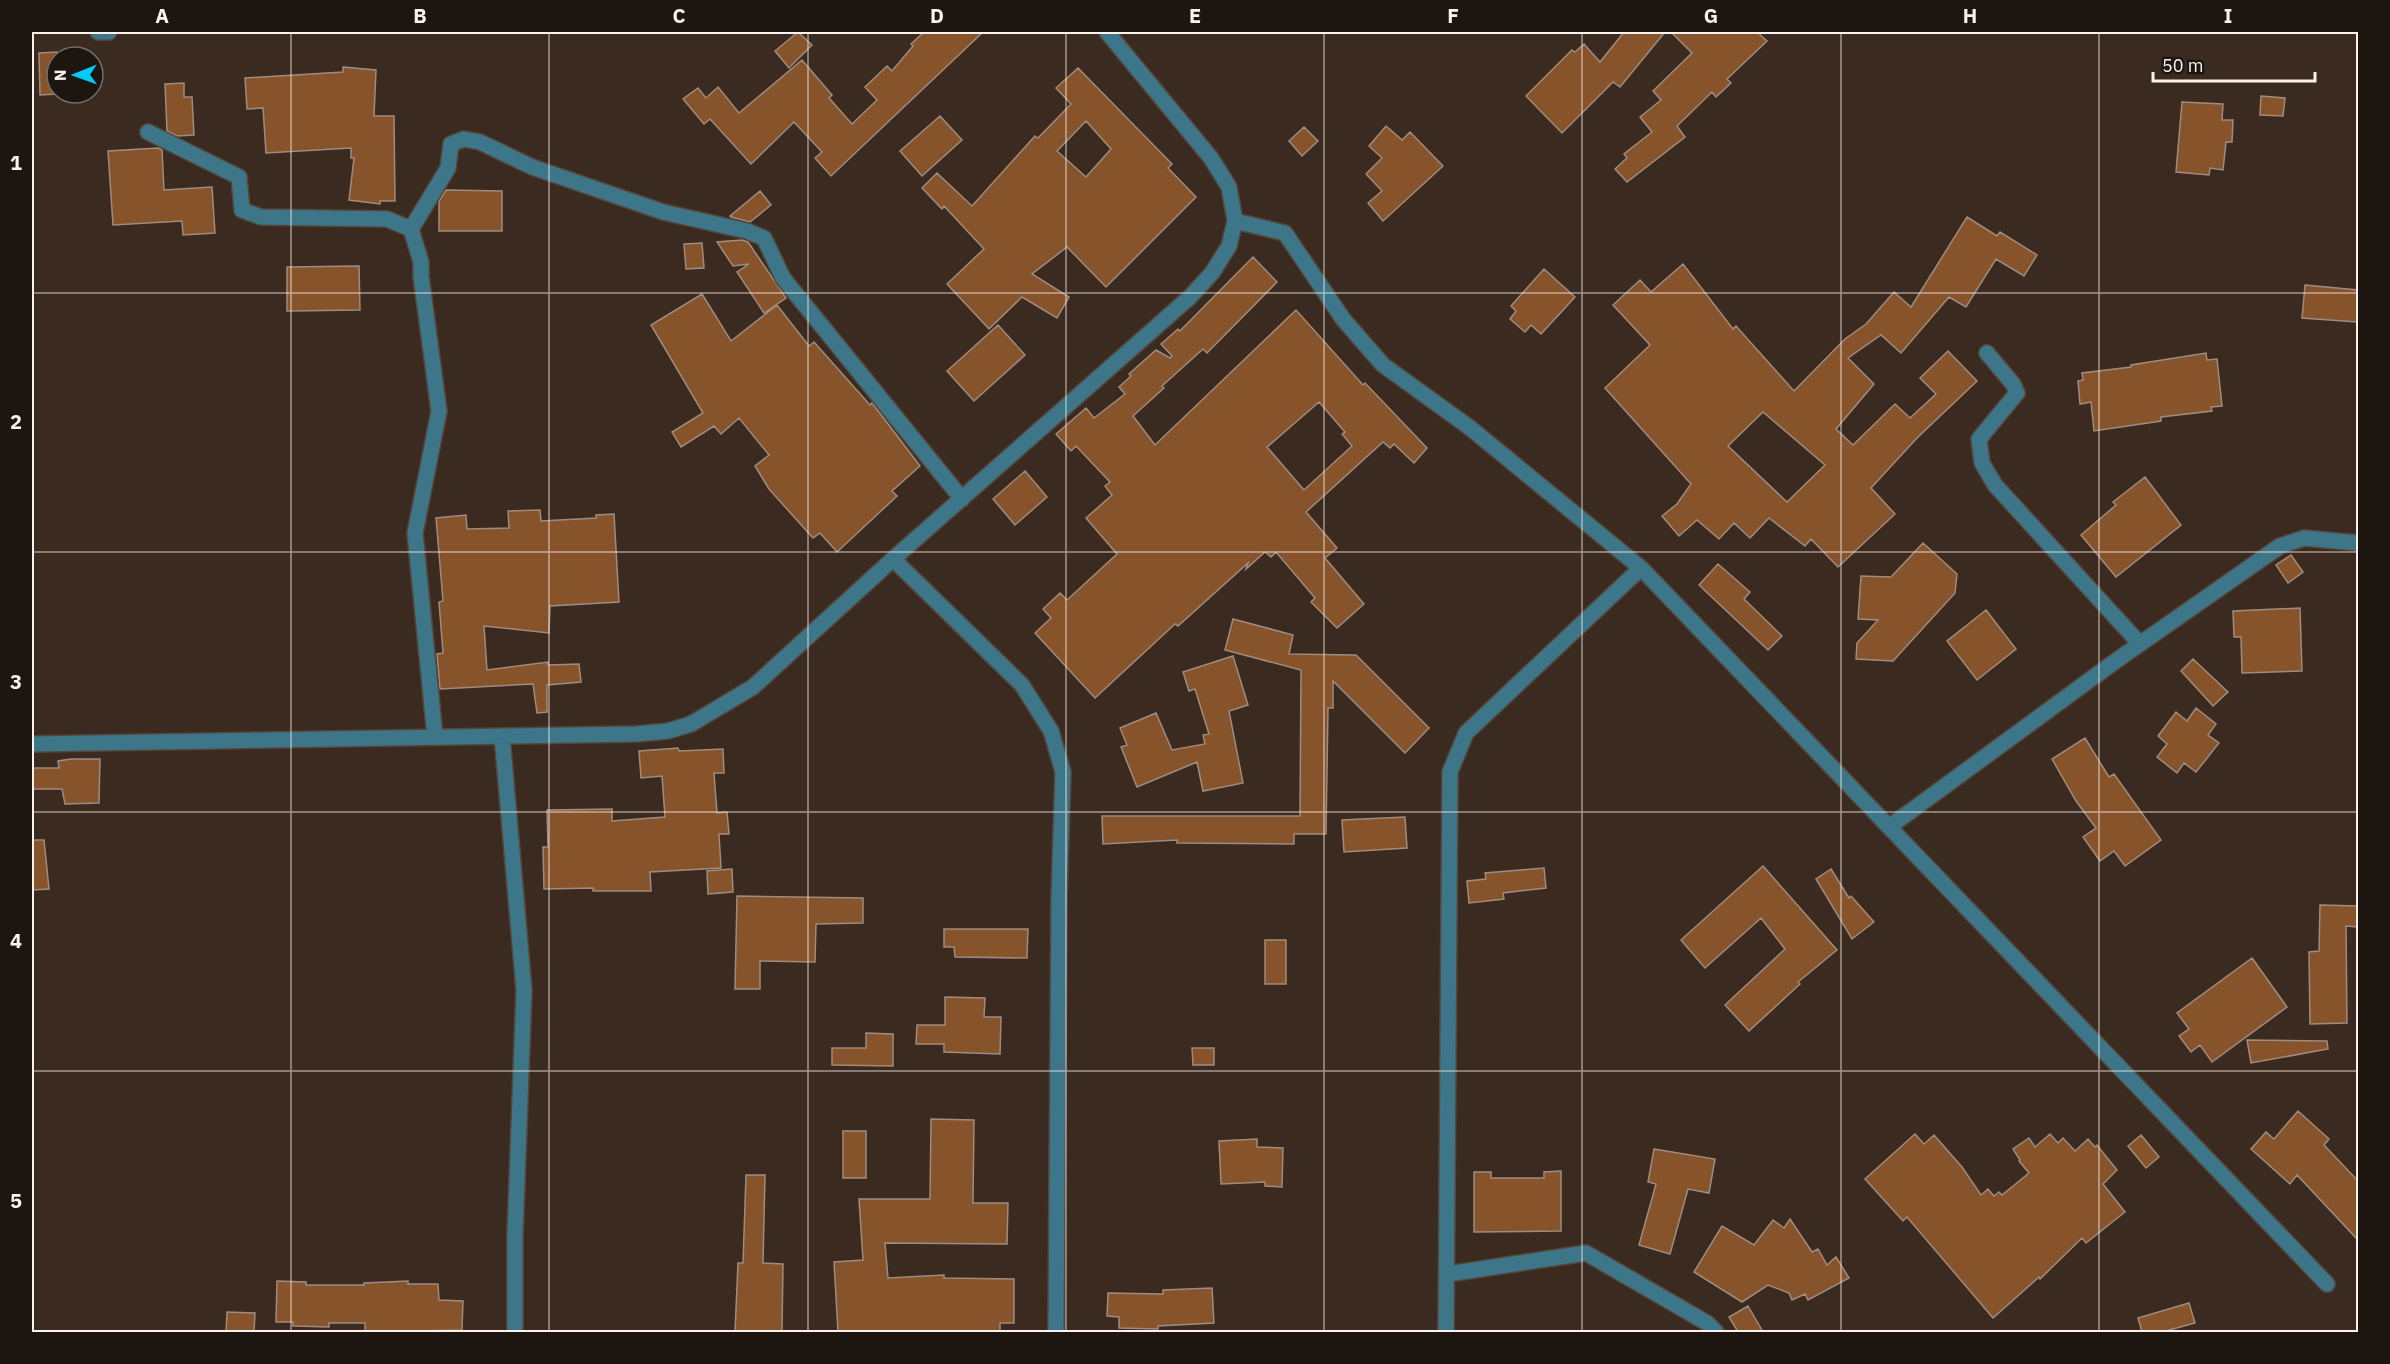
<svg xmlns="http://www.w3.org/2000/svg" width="2390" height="1364" font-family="'IBM Plex Sans',sans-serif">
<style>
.building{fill:#87532b;stroke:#9f8c7f;stroke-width:1.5;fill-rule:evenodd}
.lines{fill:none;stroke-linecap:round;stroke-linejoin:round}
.minor-casing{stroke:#55463c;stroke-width:18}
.minor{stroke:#3d7689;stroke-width:15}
.grid{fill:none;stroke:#fdf2eb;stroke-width:1.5;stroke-opacity:0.55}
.neatline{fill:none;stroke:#fdf2eb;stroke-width:2}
.grid-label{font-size:20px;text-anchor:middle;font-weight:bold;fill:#fdf2eb}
</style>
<rect width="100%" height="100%" fill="#3a2a1f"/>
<path class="building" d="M 798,32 L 812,45 L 789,68 L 775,51 Z
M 924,32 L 983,32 L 831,176 L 815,158 L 822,152 L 794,122 L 751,164 L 710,119 L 704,124 L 683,99 L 698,88 L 706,98 L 718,87 L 739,113 L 802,60 L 832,95 L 829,98 L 852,124 L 877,100 L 865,87 L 887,66 L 892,71 L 913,46 L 911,44 Z
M 1624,32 L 1665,32 L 1620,87 L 1613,82 L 1562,133 L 1526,96 L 1572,50 L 1575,52 L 1584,44 L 1600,62 Z
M 1671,32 L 1757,32 L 1767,41 L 1727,79 L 1731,83 L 1716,97 L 1712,92 L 1677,126 L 1685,137 L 1627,182 L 1615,169 L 1627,158 L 1624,154 L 1652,132 L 1640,117 L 1661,100 L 1653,91 L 1692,53 Z
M 57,52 L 57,94 L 40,95 L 39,53 Z
M 343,67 L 376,70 L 374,116 L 394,116 L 395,201 L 380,201 L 380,204 L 349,200 L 354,158 L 351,158 L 351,148 L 266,153 L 263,108 L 247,109 L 245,78 L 343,72 Z
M 1078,68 L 1172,164 L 1168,168 L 1196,197 L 1106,287 L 1067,247 L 1032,274 L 1069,297 L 1057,318 L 1022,297 L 989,329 L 947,284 L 984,249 L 944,206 L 942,209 L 922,188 L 937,173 L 972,206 L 1035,136 L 1038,138 L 1071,104 L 1056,88 ZM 1086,121 L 1111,149 L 1086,177 L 1057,151 Z
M 184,83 L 184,97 L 192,97 L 194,135 L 177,136 L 167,131 L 165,84 Z
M 2261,96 L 2285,98 L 2283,116 L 2260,115 Z
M 2182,102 L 2223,104 L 2222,120 L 2233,120 L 2232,142 L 2226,142 L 2223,170 L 2210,168 L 2209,175 L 2176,172 Z
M 940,116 L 962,140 L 922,176 L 900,151 Z
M 1386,126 L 1402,140 L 1410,132 L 1443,166 L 1383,221 L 1368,203 L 1382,191 L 1366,174 L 1382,158 L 1369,146 Z
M 1304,127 L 1318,141 L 1302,156 L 1289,141 Z
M 158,148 L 162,150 L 164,190 L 212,187 L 215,233 L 183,235 L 182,221 L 113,225 L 108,151 Z
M 446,190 L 502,191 L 502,231 L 439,231 L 439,201 Z
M 760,191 L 771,205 L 750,222 L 731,217 L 730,216 Z
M 1967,217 L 1997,236 L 2000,232 L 2037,255 L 2024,276 L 1996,259 L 1966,307 L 1949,297 L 1901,353 L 1881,335 L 1848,358 L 1874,384 L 1836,429 L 1853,445 L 1895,404 L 1910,418 L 1936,394 L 1920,378 L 1948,351 L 1977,381 L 1917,438 L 1871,488 L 1895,514 L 1838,567 L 1811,539 L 1805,546 L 1769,518 L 1750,538 L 1734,523 L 1719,539 L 1697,520 L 1679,536 L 1662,516 L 1677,504 L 1691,484 L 1605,388 L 1650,345 L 1613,305 L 1640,280 L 1651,292 L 1683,264 L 1733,329 L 1736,326 L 1794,391 L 1845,339 L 1866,324 L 1894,292 L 1911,307 ZM 1763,412 L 1825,465 L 1787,502 L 1728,446 Z
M 742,240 L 748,242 L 786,298 L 764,313 L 737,272 L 749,264 L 733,266 L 717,242 Z
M 702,243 L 704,268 L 686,269 L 684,244 Z
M 1253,257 L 1277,282 L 1207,353 L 1203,349 L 1162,386 L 1164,388 L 1133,416 L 1155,445 L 1296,310 L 1363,385 L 1365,383 L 1427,448 L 1414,463 L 1394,444 L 1390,448 L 1383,442 L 1306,512 L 1337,548 L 1325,558 L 1364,604 L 1337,628 L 1311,602 L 1315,598 L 1276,552 L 1271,557 L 1265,552 L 1246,569 L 1248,563 L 1178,626 L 1175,624 L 1095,698 L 1035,633 L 1051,618 L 1043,609 L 1060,593 L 1067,600 L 1117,554 L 1086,518 L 1112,495 L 1105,486 L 1110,482 L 1076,446 L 1071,451 L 1056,434 L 1086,408 L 1094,418 L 1125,394 L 1119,387 L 1131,376 L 1129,374 L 1156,350 L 1170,358 L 1172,356 L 1161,344 L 1178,329 L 1180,331 ZM 1319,402 L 1345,432 L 1342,434 L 1352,446 L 1304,490 L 1267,447 Z
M 359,266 L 360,310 L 287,311 L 287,267 Z
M 1544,269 L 1575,297 L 1541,334 L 1531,325 L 1525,332 L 1510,319 L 1516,311 L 1511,306 Z
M 2305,285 L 2358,290 L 2357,322 L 2302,318 Z
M 702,294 L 731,341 L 777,305 L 809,346 L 814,342 L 870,405 L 872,403 L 920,466 L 892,491 L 897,496 L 837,552 L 820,533 L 813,538 L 769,489 L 755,466 L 769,455 L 739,418 L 721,434 L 714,426 L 681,447 L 672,432 L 703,413 L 651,325 Z
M 998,325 L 1025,355 L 974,401 L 947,371 Z
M 2206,353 L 2207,360 L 2217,359 L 2222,406 L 2211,407 L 2212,411 L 2161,417 L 2161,421 L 2094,431 L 2091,402 L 2080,404 L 2078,381 L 2083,380 L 2082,373 L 2131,367 L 2131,365 Z
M 1025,471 L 1047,497 L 1015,525 L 993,499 Z
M 2145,477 L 2181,525 L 2116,577 L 2081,535 L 2116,505 L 2113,502 Z
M 540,510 L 541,521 L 596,518 L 596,515 L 614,514 L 619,602 L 550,606 L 549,633 L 484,626 L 487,670 L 548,662 L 548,665 L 579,664 L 581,682 L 547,685 L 547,712 L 537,713 L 533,684 L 440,689 L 437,654 L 443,653 L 439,602 L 443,601 L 436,518 L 466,515 L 467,529 L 509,528 L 508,511 Z
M 1923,543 L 1957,574 L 1955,593 L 1893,661 L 1856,659 L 1857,643 L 1878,620 L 1858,619 L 1861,576 L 1891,577 Z
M 2291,555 L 2303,572 L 2288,583 L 2276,565 Z
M 1718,564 L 1750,592 L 1744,599 L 1782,636 L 1768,650 L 1699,585 Z
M 2300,608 L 2302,671 L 2242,673 L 2241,637 L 2234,637 L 2233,611 Z
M 1986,610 L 2016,649 L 1977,680 L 1947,641 Z
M 1233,619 L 1293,635 L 1289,654 L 1356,655 L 1429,728 L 1405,753 L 1333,681 L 1333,708 L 1328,708 L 1326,834 L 1294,834 L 1294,844 L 1177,843 L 1177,840 L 1103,844 L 1102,816 L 1300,816 L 1301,670 L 1225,650 Z
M 1233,656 L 1248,705 L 1229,711 L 1243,783 L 1203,791 L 1197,762 L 1137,787 L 1121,747 L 1127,745 L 1120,728 L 1156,713 L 1172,750 L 1205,744 L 1203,735 L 1209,734 L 1195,689 L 1189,691 L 1183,672 Z
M 2193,659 L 2228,692 L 2213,706 L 2181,671 Z
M 2196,708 L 2216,724 L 2208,735 L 2219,743 L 2196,772 L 2184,763 L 2177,773 L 2157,757 L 2167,744 L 2158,736 L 2176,712 L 2187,721 Z
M 2085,738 L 2109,777 L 2114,774 L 2161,840 L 2125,866 L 2114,851 L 2100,861 L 2083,837 L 2096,828 L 2076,801 L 2052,759 Z
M 678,748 L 679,751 L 723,749 L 724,773 L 714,773 L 717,813 L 727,812 L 729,834 L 719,834 L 721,868 L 650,872 L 651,891 L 593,891 L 593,888 L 544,889 L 543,847 L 548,847 L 547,810 L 612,809 L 612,821 L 665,817 L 662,776 L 641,778 L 639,751 Z
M 71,759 L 100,759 L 99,803 L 65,804 L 62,789 L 32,789 L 32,768 L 59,768 L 58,761 Z
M 1405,817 L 1407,848 L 1344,852 L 1342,820 Z
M 32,840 L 44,840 L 49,889 L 32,890 Z
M 1763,866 L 1837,950 L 1798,982 L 1800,984 L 1749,1031 L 1725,1005 L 1785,949 L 1761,918 L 1705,968 L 1681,940 Z
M 1544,868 L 1546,888 L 1503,893 L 1504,899 L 1469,903 L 1467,881 L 1486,879 L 1485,873 Z
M 732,869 L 733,892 L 708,894 L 707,871 Z
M 1831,869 L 1849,898 L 1851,896 L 1874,922 L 1852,939 L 1816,879 Z
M 737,896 L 863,898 L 863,923 L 816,924 L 815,962 L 760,961 L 760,989 L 735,989 Z
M 2320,905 L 2358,906 L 2358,927 L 2346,926 L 2347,1023 L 2310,1024 L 2309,952 L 2319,951 Z
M 944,929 L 1028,929 L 1027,958 L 955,957 L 954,947 L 944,947 Z
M 1265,940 L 1286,940 L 1286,984 L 1265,984 Z
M 2252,958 L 2287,1007 L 2212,1062 L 2200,1045 L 2191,1052 L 2179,1036 L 2189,1029 L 2177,1013 Z
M 945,997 L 985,998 L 984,1017 L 1001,1017 L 1000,1054 L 944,1052 L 944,1044 L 916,1044 L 917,1025 L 945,1025 Z
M 866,1033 L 893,1034 L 893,1066 L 832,1065 L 832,1048 L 866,1048 Z
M 2247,1040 L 2327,1041 L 2328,1049 L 2251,1063 Z
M 1192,1048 L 1214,1048 L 1214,1065 L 1193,1065 Z
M 2298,1111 L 2329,1139 L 2324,1145 L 2358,1181 L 2358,1240 L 2297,1175 L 2290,1184 L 2251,1149 L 2266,1132 L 2274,1139 Z
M 931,1119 L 974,1120 L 973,1203 L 1008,1203 L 1007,1244 L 885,1243 L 888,1278 L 944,1275 L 944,1278 L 1014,1279 L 1014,1323 L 1000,1323 L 1000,1332 L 838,1332 L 834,1262 L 863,1260 L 859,1199 L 930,1199 Z
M 843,1131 L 866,1131 L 866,1178 L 843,1178 Z
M 1915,1134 L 1924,1144 L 1934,1135 L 1962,1167 L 1981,1195 L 1988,1189 L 1994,1196 L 1999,1192 L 2002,1195 L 2029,1173 L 2019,1161 L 2020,1160 L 2013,1149 L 2029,1138 L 2035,1147 L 2050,1134 L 2058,1143 L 2063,1138 L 2075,1151 L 2088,1139 L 2095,1147 L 2097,1145 L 2117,1170 L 2103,1184 L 2125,1212 L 2086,1243 L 2082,1238 L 2040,1279 L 2039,1277 L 1993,1318 L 1907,1217 L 1903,1221 L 1865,1179 Z
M 2141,1135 L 2159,1157 L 2146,1168 L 2128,1146 Z
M 1257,1139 L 1257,1147 L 1283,1148 L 1282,1187 L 1265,1186 L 1265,1182 L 1221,1184 L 1219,1141 Z
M 1654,1149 L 1715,1159 L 1709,1193 L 1688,1189 L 1670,1254 L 1639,1245 L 1656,1184 L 1648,1182 Z
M 1561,1171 L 1561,1231 L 1474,1232 L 1474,1172 L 1491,1172 L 1491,1178 L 1544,1178 L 1544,1172 Z
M 746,1175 L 765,1175 L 763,1263 L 783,1264 L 782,1332 L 735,1332 L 738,1263 L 743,1263 Z
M 1790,1219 L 1812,1252 L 1818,1249 L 1827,1265 L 1836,1257 L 1849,1278 L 1808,1300 L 1805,1294 L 1792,1300 L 1789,1293 L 1768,1285 L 1742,1302 L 1694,1272 L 1722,1226 L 1754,1245 L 1773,1220 L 1784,1228 Z
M 277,1281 L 306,1282 L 306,1285 L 364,1285 L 364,1283 L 408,1281 L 408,1284 L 438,1284 L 439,1300 L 463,1301 L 462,1330 L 365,1332 L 365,1323 L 329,1323 L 329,1327 L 293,1326 L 293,1322 L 276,1322 Z
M 1212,1288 L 1214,1323 L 1158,1326 L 1158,1329 L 1119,1328 L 1119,1317 L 1107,1316 L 1108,1293 L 1163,1294 L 1163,1290 Z
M 2189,1303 L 2195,1323 L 2162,1332 L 2142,1332 L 2138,1318 Z
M 1748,1306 L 1763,1332 L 1738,1332 L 1729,1317 Z
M 227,1312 L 255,1313 L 254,1332 L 226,1332 Z"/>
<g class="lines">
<g class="minor-casing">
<path id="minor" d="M 98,32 L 109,32
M 148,132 L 239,177 L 242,210 L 261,217 L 387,219 L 411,229 L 421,262 L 421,276 L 439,411 L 415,533 L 435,737
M 1235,221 L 1285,233 L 1343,319 L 1383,365 L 1469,427 L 1641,568 L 2327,1284
M 411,229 L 448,168 L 451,144 L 464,139 L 480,142 L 532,167 L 663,212 L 747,231 L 764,238 L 783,278 L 962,499
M 1987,353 L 2013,384 L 2017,393 L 1979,439 L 1982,463 L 1995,485 L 2140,644
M 893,559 L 1022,685 L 1051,731 L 1063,772 L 1059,898 L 1056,1332
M 502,736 L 524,990 L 515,1235 L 515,1332
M 32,744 L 636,734 L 668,731 L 691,724 L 753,687 L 893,559 L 1190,297 L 1212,273 L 1229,246 L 1235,221 L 1229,187 L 1211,158 L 1107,32
M 1889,827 L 2117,660 L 2280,546 L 2304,538 L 2358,543
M 1448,1274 L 1586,1253 L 1707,1323 L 1716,1332
M 1446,1332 L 1450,772 L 1466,733 L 1641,568"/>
</g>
<use href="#minor" class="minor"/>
</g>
<path class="grid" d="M 291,32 L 291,1332M 549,32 L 549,1332M 808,32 L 808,1332M 1066,32 L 1066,1332M 1324,32 L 1324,1332M 1582,32 L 1582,1332M 1841,32 L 1841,1332M 2099,32 L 2099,1332M 32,293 L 2358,293M 32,552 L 2358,552M 32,812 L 2358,812M 32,1071 L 2358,1071"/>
<rect width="2390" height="1364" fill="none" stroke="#1c1510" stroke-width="66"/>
<g transform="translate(75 75) rotate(269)"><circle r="28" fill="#1c1510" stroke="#766d68" stroke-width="1.5"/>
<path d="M0-4.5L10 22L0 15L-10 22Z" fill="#01cbf9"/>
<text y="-9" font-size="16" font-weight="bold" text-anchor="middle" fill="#fdf2eb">N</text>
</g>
<path d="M2153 72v9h162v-9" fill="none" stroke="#fdf2eb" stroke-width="3"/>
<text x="2162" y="72" font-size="18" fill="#fdf2eb" stroke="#1c1510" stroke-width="4.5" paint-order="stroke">50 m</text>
<rect x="33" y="33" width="2324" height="1298" class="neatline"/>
<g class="grid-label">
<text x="162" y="23">A</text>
<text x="420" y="23">B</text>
<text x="679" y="23">C</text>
<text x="937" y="23">D</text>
<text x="1195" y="23">E</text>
<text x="1453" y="23">F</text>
<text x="1711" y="23">G</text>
<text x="1970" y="23">H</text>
<text x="2228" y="23">I</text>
<text x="16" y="170">1</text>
<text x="16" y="429">2</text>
<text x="16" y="689">3</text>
<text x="16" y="948">4</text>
<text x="16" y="1208">5</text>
</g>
</svg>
